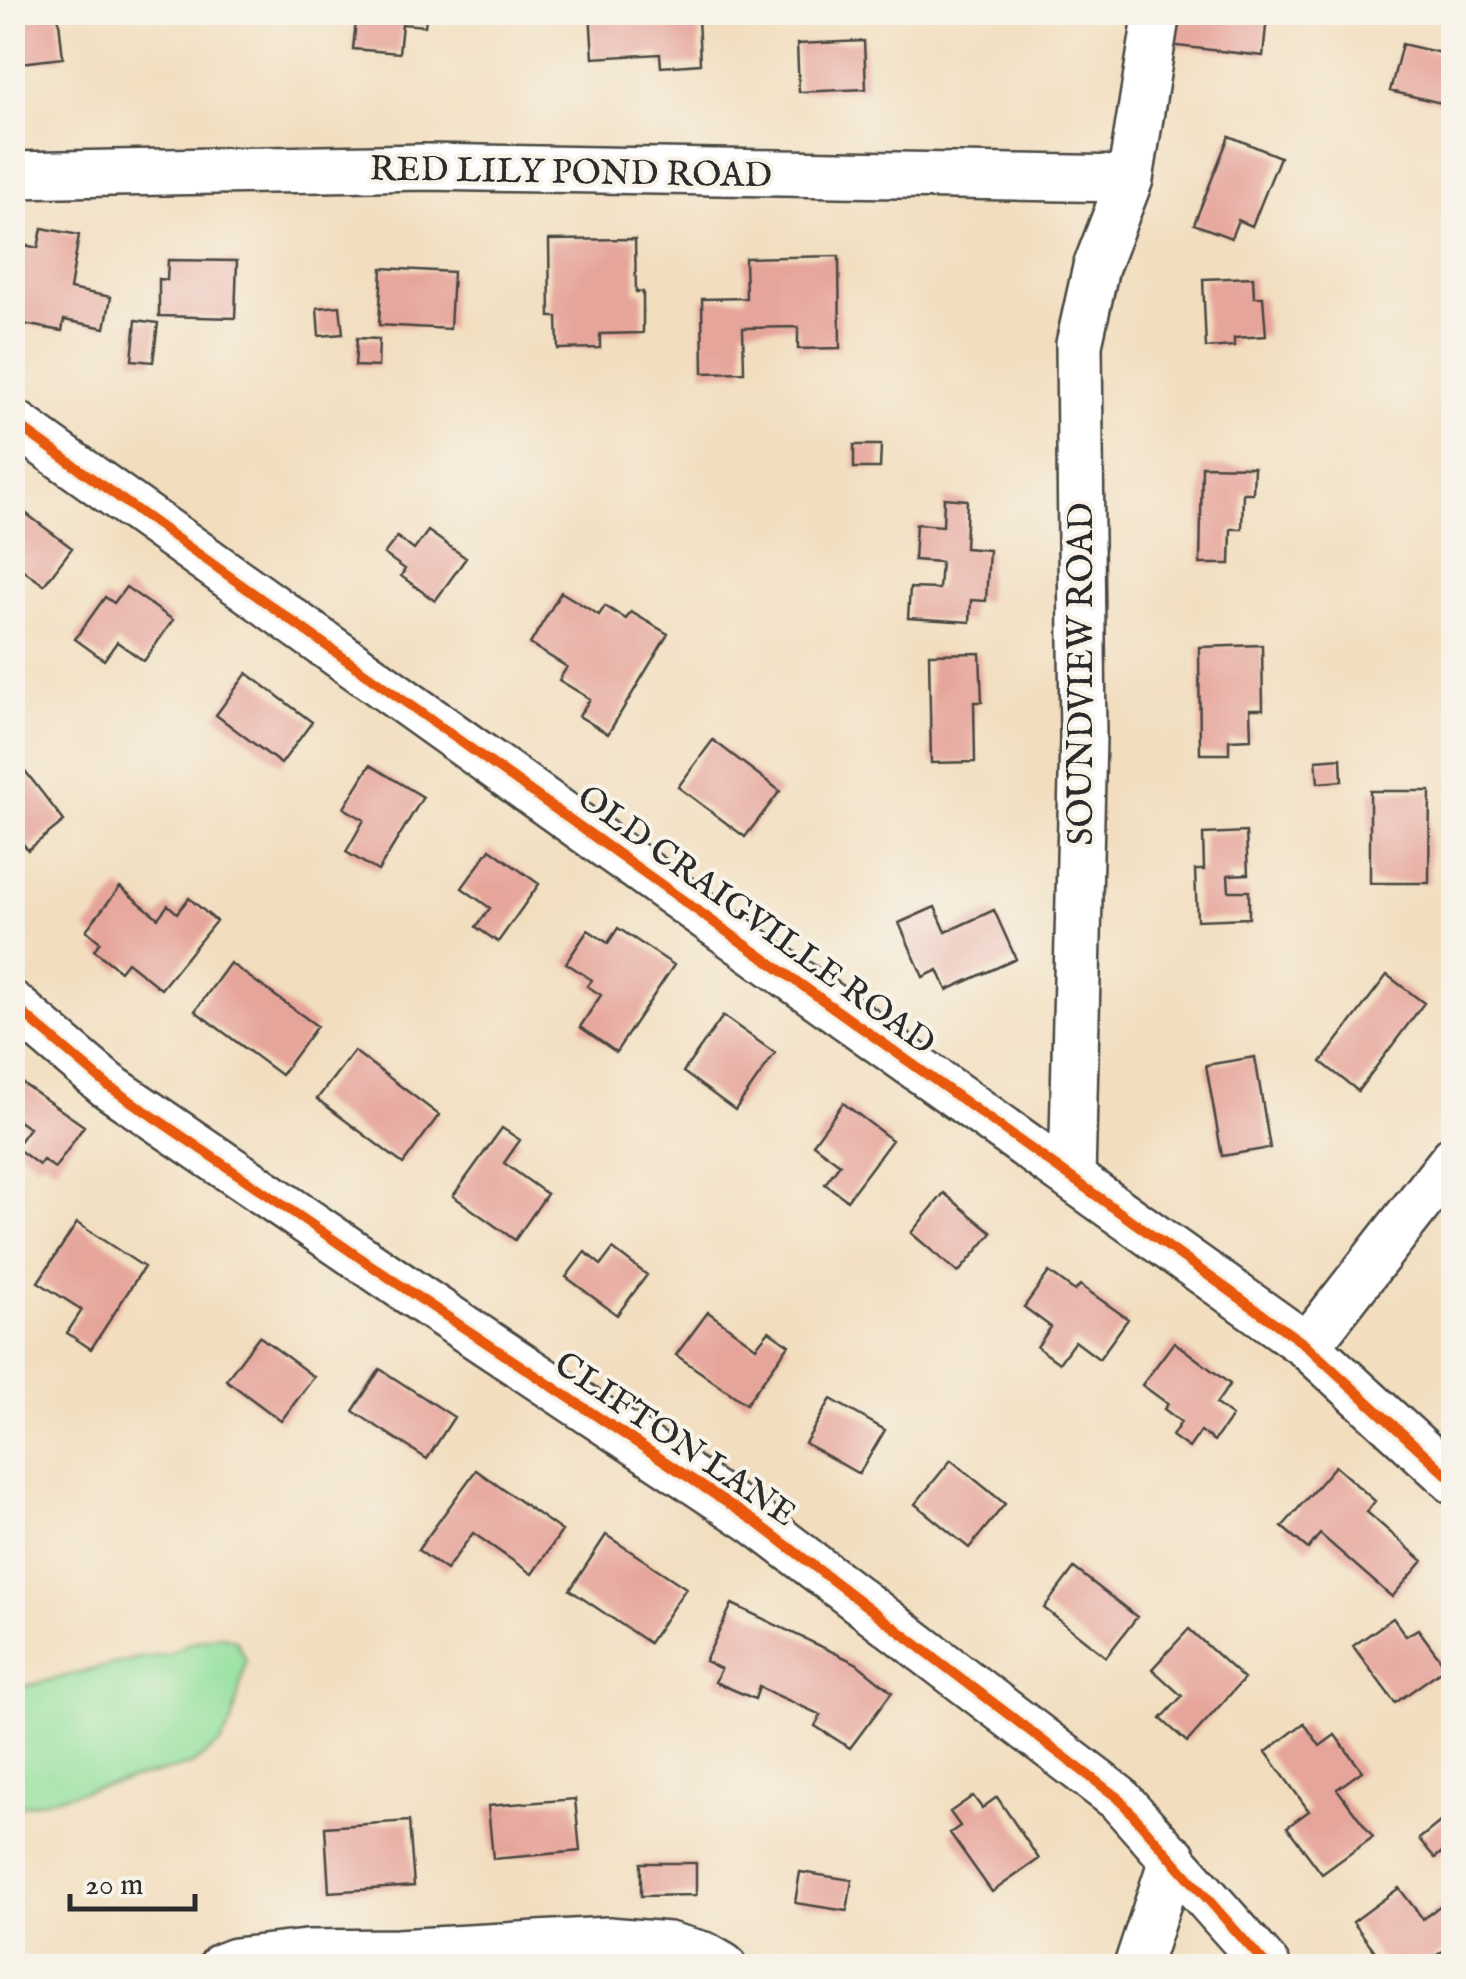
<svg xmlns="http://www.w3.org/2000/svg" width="1466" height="1979" font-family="'IM FELL English',serif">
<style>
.green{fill:#93e09d;stroke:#5f8664;stroke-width:2.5}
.building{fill:#e6a59b}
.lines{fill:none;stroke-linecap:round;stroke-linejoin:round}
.minor-casing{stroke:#494641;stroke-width:50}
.minor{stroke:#fff;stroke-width:45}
.cycleway-casing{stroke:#f7f3e8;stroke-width:16}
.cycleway{stroke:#e8590c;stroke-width:10}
.labels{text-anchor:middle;stroke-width:8;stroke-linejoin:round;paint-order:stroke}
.street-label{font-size:35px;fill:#2b2b2b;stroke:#f7f3e8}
</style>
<rect width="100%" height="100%" fill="#f7f3e8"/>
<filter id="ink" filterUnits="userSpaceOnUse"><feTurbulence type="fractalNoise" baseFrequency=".01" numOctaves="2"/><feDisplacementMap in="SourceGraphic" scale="20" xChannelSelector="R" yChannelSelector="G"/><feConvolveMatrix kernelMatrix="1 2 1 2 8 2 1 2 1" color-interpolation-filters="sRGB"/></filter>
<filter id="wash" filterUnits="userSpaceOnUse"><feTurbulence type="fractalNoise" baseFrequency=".0048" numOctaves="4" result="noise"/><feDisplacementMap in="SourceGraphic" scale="40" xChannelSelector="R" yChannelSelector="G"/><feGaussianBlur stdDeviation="2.25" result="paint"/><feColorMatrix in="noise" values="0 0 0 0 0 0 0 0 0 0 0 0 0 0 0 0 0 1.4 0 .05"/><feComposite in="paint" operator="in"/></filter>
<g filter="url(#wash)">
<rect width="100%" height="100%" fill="#f2debf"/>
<path class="green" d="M 219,1635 L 236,1640 L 246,1660 L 232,1723 L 221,1743 L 191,1765 L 13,1808 L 13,1686 L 22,1687 L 139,1658 L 168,1655 L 189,1643 Z"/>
<g id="blocks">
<path class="building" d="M 12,12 L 58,12 L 63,58 L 12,64 Z
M 184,12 L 264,12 L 264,18 L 184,16 Z
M 357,12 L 427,12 L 425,26 L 402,24 L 399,53 L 353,49 Z
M 590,12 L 655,12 L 656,18 L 698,16 L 700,64 L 661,67 L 660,54 L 593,58 Z
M 1164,12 L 1234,12 L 1267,16 L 1263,56 L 1160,44 Z
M 864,41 L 866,89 L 799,92 L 797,44 Z
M 1402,44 L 1454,56 L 1454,106 L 1390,91 Z
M 1229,136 L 1280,157 L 1252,226 L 1238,220 L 1231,238 L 1194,224 Z
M 42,228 L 79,235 L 70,289 L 111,297 L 105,328 L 64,320 L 62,331 L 12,322 L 12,259 L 17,260 L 20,244 L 38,248 Z
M 635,239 L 636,292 L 643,292 L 643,333 L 600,334 L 600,348 L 558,349 L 557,317 L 550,317 L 549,240 Z
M 839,256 L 840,348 L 798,349 L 798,327 L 743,328 L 744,372 L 703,373 L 702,299 L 746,298 L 745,258 Z
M 168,260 L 237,261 L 235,318 L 159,316 L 159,279 L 167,280 Z
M 382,268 L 453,272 L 450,329 L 379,325 Z
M 1253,277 L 1254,297 L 1263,297 L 1266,336 L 1234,338 L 1234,346 L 1206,348 L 1203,279 Z
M 340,306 L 343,334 L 319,336 L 317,308 Z
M 136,320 L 158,323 L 153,362 L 132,360 Z
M 357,338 L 379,339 L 378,367 L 355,366 Z
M 854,445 L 881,445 L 880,468 L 854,468 Z
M 1202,466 L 1254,467 L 1253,493 L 1243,493 L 1242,529 L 1231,529 L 1230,564 L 1200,564 Z
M 944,498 L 967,500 L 965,548 L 989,550 L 986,601 L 971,600 L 970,622 L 908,618 L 910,588 L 939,589 L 941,562 L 914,560 L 916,524 L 943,526 Z
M 12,503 L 72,548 L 44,585 L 12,562 Z
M 428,531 L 466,558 L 435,601 L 401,576 L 405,569 L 384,554 L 397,537 L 414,550 Z
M 126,587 L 173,620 L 144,661 L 117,642 L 104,660 L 75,639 L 105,597 L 114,603 Z
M 561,592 L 599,615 L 605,606 L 626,619 L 631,612 L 668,634 L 608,734 L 579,716 L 590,699 L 559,680 L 567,667 L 530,644 Z
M 1262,645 L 1263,709 L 1250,709 L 1251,739 L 1229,740 L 1229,754 L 1200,754 L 1199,647 Z
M 980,653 L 982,702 L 974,702 L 975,762 L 931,763 L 929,654 Z
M 247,673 L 312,722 L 281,764 L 216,715 Z
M 713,740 L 780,791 L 745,837 L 678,787 Z
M 12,754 L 64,821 L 28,850 L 12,830 Z
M 1341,758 L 1342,781 L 1318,783 L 1316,760 Z
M 370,765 L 423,797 L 378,871 L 346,852 L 364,820 L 344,808 Z
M 1370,791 L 1430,791 L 1429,883 L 1370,883 Z
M 1246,832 L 1248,874 L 1228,875 L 1229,891 L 1249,891 L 1249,918 L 1197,920 L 1195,870 L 1204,870 L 1203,834 Z
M 490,849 L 539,884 L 498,942 L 476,927 L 490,908 L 462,888 Z
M 120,887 L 158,918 L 168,905 L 177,913 L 189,898 L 216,921 L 161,989 L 127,962 L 120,971 L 94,950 L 100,942 L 86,930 Z
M 935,907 L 946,932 L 994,910 L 1016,959 L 947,990 L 938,970 L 923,977 L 899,923 Z
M 618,928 L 674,965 L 616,1052 L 580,1027 L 601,995 L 587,986 L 592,980 L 566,963 L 588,930 L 608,943 Z
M 230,963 L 317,1026 L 281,1075 L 195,1011 Z
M 1387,975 L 1424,1003 L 1358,1091 L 1321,1062 Z
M 723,1016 L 775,1053 L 735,1110 L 683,1072 Z
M 354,1051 L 439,1115 L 403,1164 L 317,1099 Z
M 1255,1057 L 1270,1148 L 1222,1156 L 1206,1065 Z
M 12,1076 L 84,1126 L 55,1168 L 43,1160 L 39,1165 L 15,1147 L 29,1128 L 12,1116 Z
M 843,1103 L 892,1140 L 847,1200 L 825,1184 L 840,1164 L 813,1144 Z
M 502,1128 L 520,1140 L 504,1163 L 547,1194 L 515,1240 L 453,1196 Z
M 944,1193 L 992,1233 L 958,1273 L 911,1233 Z
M 77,1223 L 144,1267 L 91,1349 L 67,1333 L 82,1310 L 38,1282 Z
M 613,1249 L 647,1275 L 617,1315 L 566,1277 L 585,1252 L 601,1265 Z
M 1049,1272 L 1075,1291 L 1080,1285 L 1128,1319 L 1099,1359 L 1075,1341 L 1059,1363 L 1037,1347 L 1051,1327 L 1024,1307 Z
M 708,1312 L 756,1347 L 769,1331 L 789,1345 L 746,1404 L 676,1355 Z
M 259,1336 L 314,1377 L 281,1421 L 226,1380 Z
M 1174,1342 L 1230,1384 L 1216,1404 L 1232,1416 L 1214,1441 L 1201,1431 L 1189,1448 L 1172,1436 L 1181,1422 L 1164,1409 L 1168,1404 L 1142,1385 Z
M 380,1369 L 454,1417 L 427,1459 L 353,1411 Z
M 831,1399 L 885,1430 L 859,1474 L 805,1443 Z
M 951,1460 L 1005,1504 L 969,1548 L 915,1504 Z
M 1335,1466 L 1375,1501 L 1367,1512 L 1423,1561 L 1392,1597 L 1320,1534 L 1308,1549 L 1282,1527 Z
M 476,1470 L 562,1531 L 532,1574 L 473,1533 L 446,1570 L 418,1550 Z
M 606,1535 L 686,1588 L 649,1643 L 570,1590 Z
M 1074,1568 L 1137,1617 L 1106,1657 L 1044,1608 Z
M 732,1604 L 856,1663 L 892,1692 L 850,1748 L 815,1726 L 821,1715 L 759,1687 L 755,1699 L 715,1682 L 721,1669 L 705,1661 Z
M 1393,1618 L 1406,1636 L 1418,1629 L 1446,1667 L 1395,1703 L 1353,1646 Z
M 1189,1629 L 1244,1679 L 1187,1742 L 1161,1719 L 1182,1696 L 1152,1669 Z
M 1304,1723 L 1320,1746 L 1335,1735 L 1362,1771 L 1337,1789 L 1373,1837 L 1322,1874 L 1287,1827 L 1309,1811 L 1266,1752 Z
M 973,1796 L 982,1808 L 997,1797 L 1039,1859 L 992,1892 L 950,1833 L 960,1826 L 950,1812 Z
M 575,1799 L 580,1851 L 493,1859 L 488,1806 Z
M 1445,1818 L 1454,1828 L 1454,1842 L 1435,1858 L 1419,1839 Z
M 409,1821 L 414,1886 L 329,1892 L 325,1827 Z
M 641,1863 L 696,1863 L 696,1895 L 641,1896 Z
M 800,1872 L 852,1880 L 847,1911 L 795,1903 Z
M 1399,1888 L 1423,1919 L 1446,1901 L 1454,1912 L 1454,1943 L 1422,1966 L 1386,1966 L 1353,1922 Z"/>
</g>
</g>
<g filter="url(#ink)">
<use href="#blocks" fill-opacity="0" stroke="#494641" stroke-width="2.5"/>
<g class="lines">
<g class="minor-casing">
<path id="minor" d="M 12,175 L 425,167 L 1130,179
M 12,421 L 1307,1346 L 1454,1481
M 12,1004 L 107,1085 L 416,1296 L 756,1522 L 1118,1798 L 1267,1966
M 1072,1178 L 1083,738 L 1079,344 L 1096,267 L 1130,179 L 1157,12
M 1307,1346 L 1454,1158
M 222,1966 L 235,1961 L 306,1953 L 397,1952 L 608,1940 L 668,1945 L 704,1955 L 723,1966
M 1137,1966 L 1173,1857"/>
</g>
<use href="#minor" class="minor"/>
<g class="cycleway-casing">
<path id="cycleway" d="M 12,421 L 1307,1346 L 1454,1481
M 12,1004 L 107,1085 L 416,1296 L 756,1522 L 1118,1798 L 1267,1966"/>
</g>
<use href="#cycleway" class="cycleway"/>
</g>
</g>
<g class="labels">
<g class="street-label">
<text transform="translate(571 171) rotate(1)" y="12">RED LILY POND ROAD</text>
<text transform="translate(1080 674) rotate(-90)" y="12">SOUNDVIEW ROAD</text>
<text transform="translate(757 919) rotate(36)" y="12">OLD CRAIGVILLE ROAD</text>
<text transform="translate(676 1438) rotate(34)" y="12">CLIFTON LANE</text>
</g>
</g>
<rect width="1466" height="1979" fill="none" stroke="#f7f3e8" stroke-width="50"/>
<path d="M70 1894v15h125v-15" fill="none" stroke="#2b2b2b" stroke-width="5"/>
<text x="85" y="1894" font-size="30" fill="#2b2b2b" stroke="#f7f3e8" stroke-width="8" paint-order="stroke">20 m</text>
</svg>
